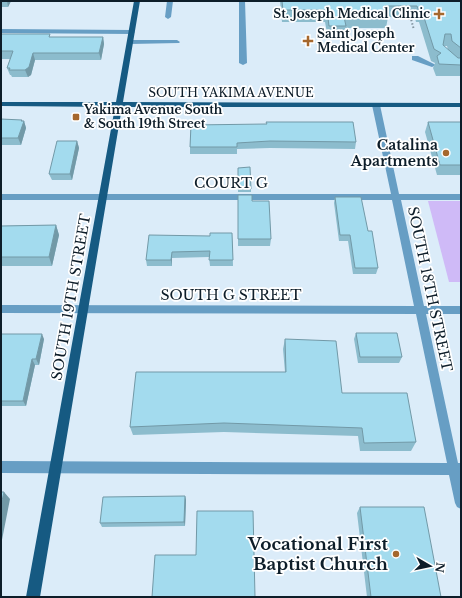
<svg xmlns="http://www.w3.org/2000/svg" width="462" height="598" font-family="'Libre Baskerville',serif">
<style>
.green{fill:#cfbaf7}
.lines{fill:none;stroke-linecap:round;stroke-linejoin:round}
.path{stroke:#81929e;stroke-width:2;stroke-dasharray:1.5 2;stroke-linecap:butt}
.minor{fill:#679ec4;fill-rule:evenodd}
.major{fill:#165a82;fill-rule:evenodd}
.wall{fill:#8cbccd;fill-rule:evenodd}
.shaded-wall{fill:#7299a7}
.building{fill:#a3dbee;stroke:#7299a7}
.poi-dot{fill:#a5672d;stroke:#fff;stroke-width:1.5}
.labels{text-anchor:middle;stroke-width:3.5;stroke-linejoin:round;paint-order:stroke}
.far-poi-label{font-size:12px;font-weight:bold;fill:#0d1d29;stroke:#fff;text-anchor:start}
.far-street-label{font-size:12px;fill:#0d1d29;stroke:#fff}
.poi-label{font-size:14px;font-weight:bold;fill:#0d1d29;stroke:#fff;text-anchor:end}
.street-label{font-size:14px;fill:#0d1d29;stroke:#fff}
.near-poi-label{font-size:17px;font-weight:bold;fill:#0d1d29;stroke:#fff;text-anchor:end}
</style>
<rect width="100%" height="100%" fill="#dbecf9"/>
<path class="green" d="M 428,201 L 461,201 L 461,282 L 449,282 Z"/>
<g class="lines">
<path class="path" d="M 407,16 L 408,19 L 411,19 L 414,30"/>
<path class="minor" d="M 167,1 L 173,1 L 171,17 L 168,19 L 165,17 Z
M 239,1 L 245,1 L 247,63 L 243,65 L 239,63 Z
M 1,29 L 132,30 L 135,32 L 132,34 L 1,33 Z
M 177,40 L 180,42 L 179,43 L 130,44 L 127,42 L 130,40 Z
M 412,56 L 418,56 L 436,65 L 432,67 L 412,60 Z
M 373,103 L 376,103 L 380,105 L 399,194 L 461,194 L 461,200 L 401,200 L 424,306 L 461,306 L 461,314 L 426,314 L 458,463 L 461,463 L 461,509 L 457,507 L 455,503 L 449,475 L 1,473 L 1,461 L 447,463 L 416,314 L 1,313 L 1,305 L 414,306 L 392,200 L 1,200 L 1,194 L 391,194 L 372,105 Z"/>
<path class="major" d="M 134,1 L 140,1 L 123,102 L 461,103 L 461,107 L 122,107 L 40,597 L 26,597 L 115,107 L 1,106 L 1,102 L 116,102 Z"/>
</g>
<path class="wall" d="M 1,1 L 11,1 L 8,7 L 1,7 Z
M 280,1 L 461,1 L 461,76 L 436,76 L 433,68 L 435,63 L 431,61 L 419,22 L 416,22 L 415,18 L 388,17 L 386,28 L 345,28 L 344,38 L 328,38 L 325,22 L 282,22 ZM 443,46 L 447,46 L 448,50 Z
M 1,34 L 51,37 L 103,37 L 104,44 L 101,60 L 35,60 L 31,75 L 28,77 L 12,77 L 11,75 L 10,75 L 7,68 L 10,59 L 1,59 Z
M 1,119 L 24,121 L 26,128 L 21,145 L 1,145 Z
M 428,122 L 461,122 L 461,175 L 437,175 L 425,132 Z
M 191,125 L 356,142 L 355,149 L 270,148 L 237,149 L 237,154 L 190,154 L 190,147 Z
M 77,141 L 79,148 L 72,180 L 52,180 L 49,174 Z
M 238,168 L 251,189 L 251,192 L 238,192 Z
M 238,195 L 252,201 L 271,239 L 270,246 L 238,246 Z
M 335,197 L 368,231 L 378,268 L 376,274 L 353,274 L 348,241 L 339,241 L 334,203 Z
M 56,225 L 59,235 L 52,266 L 1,266 L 1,226 Z
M 232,233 L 233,266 L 210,266 L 209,257 L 172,258 L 172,266 L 147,266 L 146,260 L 210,236 Z
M 356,333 L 402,357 L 399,363 L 358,363 L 354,339 Z
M 1,334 L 44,339 L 39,365 L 35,365 L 26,406 L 1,406 Z
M 285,339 L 342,393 L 416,442 L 411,451 L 360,451 L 358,436 L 224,432 L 133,435 L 130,427 L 285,372 L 283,349 Z
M 185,496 L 186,500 L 185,526 L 102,527 L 100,523 Z
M 360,507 L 441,597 L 367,597 L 357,513 Z"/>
<path class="shaded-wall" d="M 7,1 L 11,1 L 8,7 Z
M 103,37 L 104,44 L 101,60 L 99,53 Z
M 33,53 L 35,60 L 31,75 L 28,77 L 25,70 Z
M 22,120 L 23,124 L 24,121 L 26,128 L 21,145 L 18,138 Z
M 77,141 L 79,148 L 72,180 L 70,174 Z
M 56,225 L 59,235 L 52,266 L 49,257 Z
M 172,252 L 172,266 L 171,260 Z
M 42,334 L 44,339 L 39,365 L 36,359 Z
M 32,359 L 35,365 L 26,406 L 23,401 Z
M 4,492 L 10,499 L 1,545 L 1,505 Z
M 185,496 L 186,500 L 185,526 L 184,522 Z"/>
<path class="building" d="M 282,1 L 461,1 L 461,48 L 452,41 L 451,34 L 445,34 L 443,45 L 458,58 L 461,58 L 461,65 L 439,64 L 437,56 L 441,53 L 434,49 L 422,11 L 419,11 L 417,6 L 385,6 L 388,17 L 344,17 L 346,26 L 329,26 L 327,10 L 283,10 Z
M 1,34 L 50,34 L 49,37 L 103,37 L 99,53 L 33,53 L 29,67 L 25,70 L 9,70 L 10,68 L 7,68 L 13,51 L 1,51 Z
M 1,119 L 22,120 L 21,121 L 24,121 L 18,138 L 1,138 Z
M 266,122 L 353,122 L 356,142 L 270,141 L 237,143 L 237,147 L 190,147 L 191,125 L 267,124 Z
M 428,122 L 461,122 L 461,165 L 440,165 Z
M 57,141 L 77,141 L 70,174 L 49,174 Z
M 250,167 L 251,189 L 238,189 L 238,168 Z
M 238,195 L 252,195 L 252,201 L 269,201 L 271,239 L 238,239 Z
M 335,197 L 361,197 L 368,231 L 372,231 L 378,268 L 355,268 L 350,235 L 340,235 Z
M 56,225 L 49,257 L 1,257 L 1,226 Z
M 210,233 L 232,233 L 233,260 L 209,260 L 210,251 L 172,252 L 171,260 L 146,260 L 149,235 L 210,236 Z
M 356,333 L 397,333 L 402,357 L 360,357 Z
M 1,334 L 42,334 L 36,359 L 32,359 L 23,401 L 1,401 Z
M 285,339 L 336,341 L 342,393 L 407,393 L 416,442 L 364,443 L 362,428 L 224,423 L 130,427 L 136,372 L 286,372 Z
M 1,492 L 4,492 L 1,505 Z
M 185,496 L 184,522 L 100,523 L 103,497 Z
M 360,507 L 424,507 L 441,597 L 371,597 Z
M 197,511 L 253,511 L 255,597 L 152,597 L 155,555 L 196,555 Z"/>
<g class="poi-dot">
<path d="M437 8h4v4h4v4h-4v4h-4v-4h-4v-4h4z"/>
<path d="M306 35h4v4h4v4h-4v4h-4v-4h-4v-4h4z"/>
<rect x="72" y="113" width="8" height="8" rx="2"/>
<circle cx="446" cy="153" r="4"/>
<circle cx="396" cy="554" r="4"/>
</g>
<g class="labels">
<g class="far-poi-label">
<text x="430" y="18" text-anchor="end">St. Joseph Medical Clinic</text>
<text x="317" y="38">Saint Joseph<tspan x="317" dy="14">Medical Center</tspan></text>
<text x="84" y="114">Yakima Avenue South<tspan x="84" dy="14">&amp; South 19th Street</tspan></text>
</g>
<g class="far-street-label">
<text x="231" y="97">SOUTH YAKIMA AVENUE</text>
</g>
<g class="poi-label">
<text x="438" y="150">Catalina<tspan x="438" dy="16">Apartments</tspan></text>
</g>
<g class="street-label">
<text x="231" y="188">COURT G</text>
<text transform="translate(430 289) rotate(78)" y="5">SOUTH 18TH STREET</text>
<text x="231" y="300">SOUTH G STREET</text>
<text transform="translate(71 297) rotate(-80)" y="5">SOUTH 19TH STREET</text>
</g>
<g class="near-poi-label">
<text x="388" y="550">Vocational First<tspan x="388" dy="20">Baptist Church</tspan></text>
</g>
</g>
<rect width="462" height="598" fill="none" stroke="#0d1d29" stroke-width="4"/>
<g transform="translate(430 566) rotate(99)" stroke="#ffffff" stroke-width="3" paint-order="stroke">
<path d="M0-3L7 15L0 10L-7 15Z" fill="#0d1d29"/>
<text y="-6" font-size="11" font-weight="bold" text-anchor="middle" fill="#0d1d29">N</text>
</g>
</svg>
